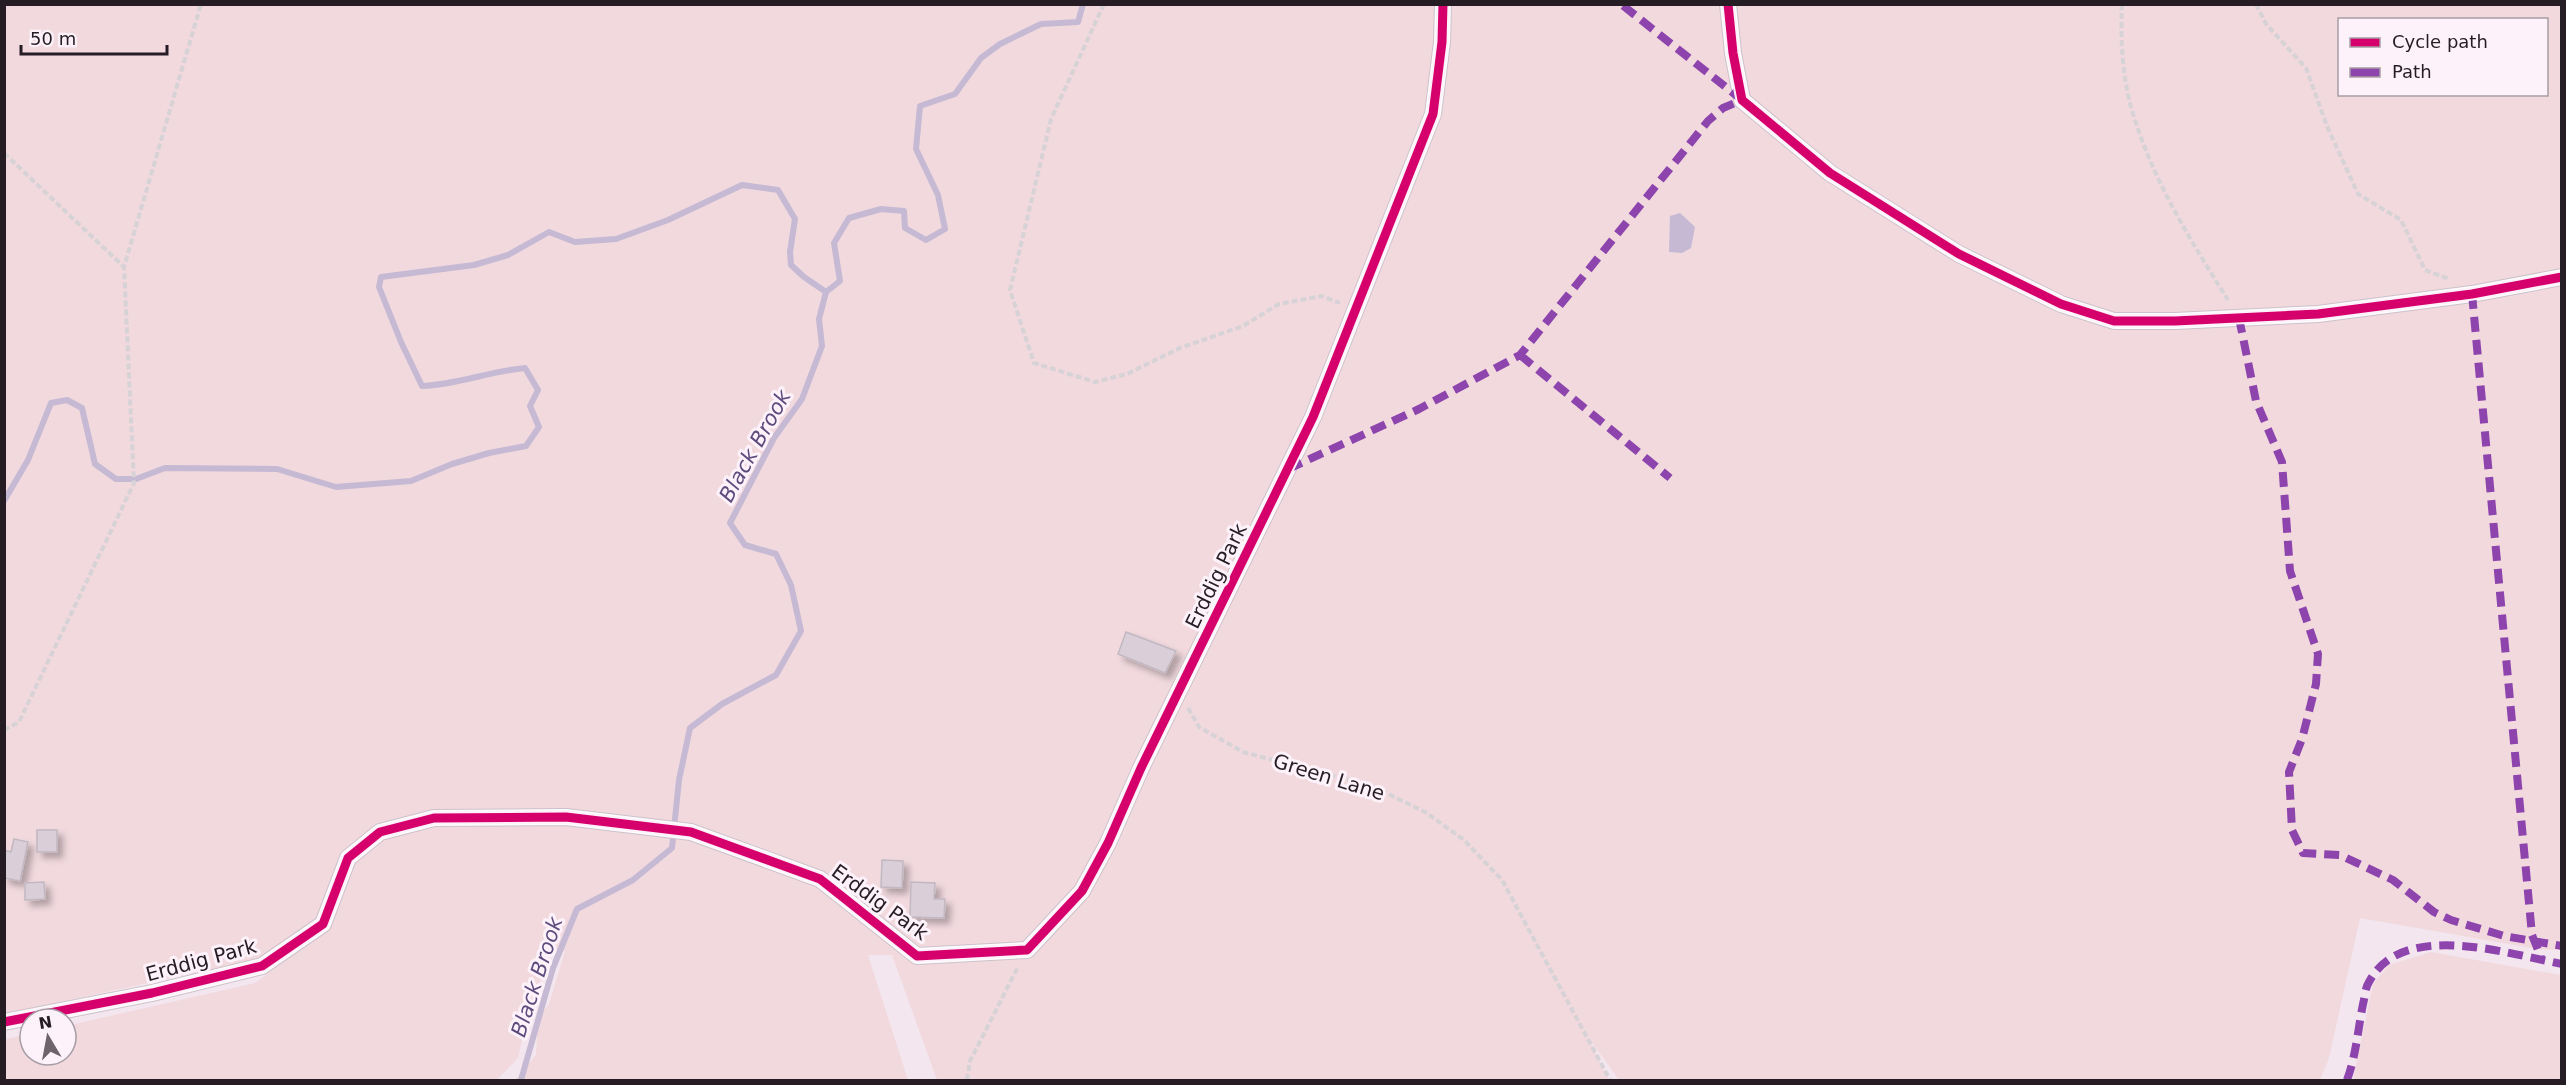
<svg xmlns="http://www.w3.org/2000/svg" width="2566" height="1085" font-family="'DejaVu Sans',sans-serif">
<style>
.green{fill:#f1d9de;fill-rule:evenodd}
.water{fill:#c5b9d4}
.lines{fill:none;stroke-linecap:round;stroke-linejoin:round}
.stream{stroke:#c5b9d4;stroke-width:6}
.building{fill:#dacfd9;stroke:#c2b8c1;stroke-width:1.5;filter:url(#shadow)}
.street-casing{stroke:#cdc2c9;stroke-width:18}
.path{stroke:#d6d2d5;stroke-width:4;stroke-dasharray:6 3;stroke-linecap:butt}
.street{stroke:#fdfbfd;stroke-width:16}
.quiet{stroke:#8e44ad;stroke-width:8;stroke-dasharray:15 8;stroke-linecap:butt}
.cycleway-casing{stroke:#fdf2fa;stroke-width:13}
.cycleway{stroke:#d6006c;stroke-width:9}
.labels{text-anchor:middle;stroke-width:6;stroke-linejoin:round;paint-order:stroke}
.street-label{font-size:20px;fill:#261d24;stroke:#fdf2fa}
.water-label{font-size:21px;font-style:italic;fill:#5d4b7d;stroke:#fdf2fa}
</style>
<defs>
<filter id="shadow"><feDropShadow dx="5.5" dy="5.5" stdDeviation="3" flood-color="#0004"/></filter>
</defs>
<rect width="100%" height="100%" fill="#f3e6ef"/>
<path class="green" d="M 5,5 L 2561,5 L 2561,950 L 2537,949 L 2360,918 L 2329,1058 L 2320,1080 L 1619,1080 L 1588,1037 L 1609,1080 L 937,1080 L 892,955 L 868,955 L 908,1080 L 515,1080 L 536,1055 L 538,1018 L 549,1004 L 565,951 L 539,950 L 543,968 L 536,1002 L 527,1018 L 518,1058 L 497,1080 L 5,1080 L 5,1039 L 30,1034 L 30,1055 L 66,1055 L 66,1026 L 255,983 L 293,955 L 254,960 L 5,1014 ZM 2340,20 L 2546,20 L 2546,94 L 2340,94 Z
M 2431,952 L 2561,975 L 2561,1080 L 2353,1080 L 2373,984 L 2389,965 Z"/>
<path class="water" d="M 1680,213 L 1695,227 L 1691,248 L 1682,253 L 1669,252 L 1670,216 Z"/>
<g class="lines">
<path class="stream" d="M 4,501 L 28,460 L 51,403 L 67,400 L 82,408 L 95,464 L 116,479 L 136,479 L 165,468 L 277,469 L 336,487 L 411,481 L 452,464 L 489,453 L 526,446 L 539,427 L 530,406 L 538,390 L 525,368 C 490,371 457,385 422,386 L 401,342 L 379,287 L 381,277 L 474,265 L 508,255 L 549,232 L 575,242 L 616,239 L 668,220 L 742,185 L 778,190 L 795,219 L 790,252 L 791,265 L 804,277 L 826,292
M 521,1080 L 553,968 L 577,909 L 633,880 L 672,848 L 679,780 L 690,728 L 722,704 L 776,675 L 801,631 L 791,585 L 776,554 L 745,545 L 730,523 L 774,438 L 802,399 L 822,346 L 819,319 L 826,292 L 840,281 L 834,243 L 849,218 L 881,209 L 904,211 L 905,228 L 926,240 L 945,229 L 938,195 L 916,149 L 920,106 L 955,94 L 981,58 L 1000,44 L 1041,24 L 1078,22 L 1083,4"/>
</g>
<path class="building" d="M 1126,632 L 1176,651 L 1165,673 L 1118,654 Z
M 37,830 L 57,830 L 57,852 L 37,852 Z
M 14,839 L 28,842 L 20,881 L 4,878 L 4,850 L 11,852 Z
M 882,860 L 903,861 L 902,888 L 881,887 Z
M 44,882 L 45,899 L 25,900 L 25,883 Z
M 911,882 L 935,883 L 934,899 L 945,899 L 944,918 L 910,917 Z"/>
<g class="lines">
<g class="street-casing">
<path id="street" d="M 1728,4 L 1733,53 L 1742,100 L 1830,173 L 1959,254 L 2061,304 L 2114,321 L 2175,321 L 2318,314 L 2472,294 L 2562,277
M 4,1022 L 152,993 L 262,966 L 323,924 L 348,858 L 380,832 L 434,818 L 566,817 L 691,832 L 820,879 L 917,956 L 1027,950 L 1082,891 L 1108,843 L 1141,768 L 1313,417 L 1433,114 L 1442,42 L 1443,4"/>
</g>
<path class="path" d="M 1104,4 L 1051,119 L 1010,290 L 1034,363 L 1095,382 L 1127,374 L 1180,348 L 1243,326 L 1279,304 L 1322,296 L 1340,303
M 2122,4 C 2120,45 2123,88 2137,126 C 2157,187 2194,246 2228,300
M 2256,4 L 2266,24 L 2306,68 L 2327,126 L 2358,194 L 2401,220 L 2425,270 L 2449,279
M 4,153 L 124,267
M 1188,708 L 1199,727 L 1243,752 L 1372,786 L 1425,812 L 1464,840 L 1502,880 L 1610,1080
M 4,730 L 19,722 L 134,483 L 124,267 L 201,4
M 967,1080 L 970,1061 L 1018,967"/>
<use href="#street" class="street"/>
<path class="quiet" d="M 2472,294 L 2532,935 L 2542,960
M 2239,318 L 2256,401 L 2282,462 L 2290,571 L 2318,654 L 2316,684 L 2302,739 L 2289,772 L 2292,830 L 2303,853 L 2340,855 L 2393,880 L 2434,912 L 2451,920 L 2504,936 L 2562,946
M 1520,355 L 1670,478
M 1288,469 L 1419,409 L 1520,355 L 1708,121 L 1723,108 L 1742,100 L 1621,4
M 2347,1080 C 2356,1056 2358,1029 2363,1004 C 2365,997 2365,988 2369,982 C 2402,919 2508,954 2562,964"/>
<g class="cycleway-casing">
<path id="cycleway" d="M 1728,4 L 1733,53 L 1742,100 L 1830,173 L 1959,254 L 2061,304 L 2114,321 L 2175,321 L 2318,314 L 2472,294 L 2562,277
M 4,1022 L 152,993 L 262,966 L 323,924 L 348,858 L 380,832 L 434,818 L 566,817 L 691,832 L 820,879 L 917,956 L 1027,950 L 1082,891 L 1108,843 L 1141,768 L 1313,417 L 1433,114 L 1442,42 L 1443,4"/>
</g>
<use href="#cycleway" class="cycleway"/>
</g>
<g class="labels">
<g class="street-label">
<text transform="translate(1216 576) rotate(-64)" y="7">Erddig Park</text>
<text transform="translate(1329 777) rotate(17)" y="7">Green Lane</text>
<text transform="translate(880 902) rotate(36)" y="7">Erddig Park</text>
<text transform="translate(201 960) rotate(-15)" y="7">Erddig Park</text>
</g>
<g class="water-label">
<text transform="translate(755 446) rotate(-61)" y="7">Black Brook</text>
<text transform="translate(537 977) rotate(-72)" y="7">Black Brook</text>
</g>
</g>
<rect width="2566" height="1085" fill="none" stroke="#261d24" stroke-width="12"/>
<rect x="2338" y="18" width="210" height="78" fill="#fdf2fa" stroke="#a79da4" stroke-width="1.5"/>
<rect x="2350" y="38" width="30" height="9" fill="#d6006c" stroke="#a79da4" stroke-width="1.5"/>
<text x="2392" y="48" font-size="18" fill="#261d24">Cycle path</text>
<rect x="2350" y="68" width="30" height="9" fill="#8e44ad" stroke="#a79da4" stroke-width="1.5"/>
<text x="2392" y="78" font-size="18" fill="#261d24">Path</text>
<g transform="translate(48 1037) rotate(350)"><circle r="28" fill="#fdf2fa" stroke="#a79da4" stroke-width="1.5"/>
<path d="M0-4.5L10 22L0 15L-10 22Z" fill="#6e636b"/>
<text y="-9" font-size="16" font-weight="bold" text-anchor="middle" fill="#261d24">N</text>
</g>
<path d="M21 45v9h146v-9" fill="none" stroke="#261d24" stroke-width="3"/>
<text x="30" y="45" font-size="18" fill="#261d24" stroke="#fdf2fa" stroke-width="4.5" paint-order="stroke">50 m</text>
</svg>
